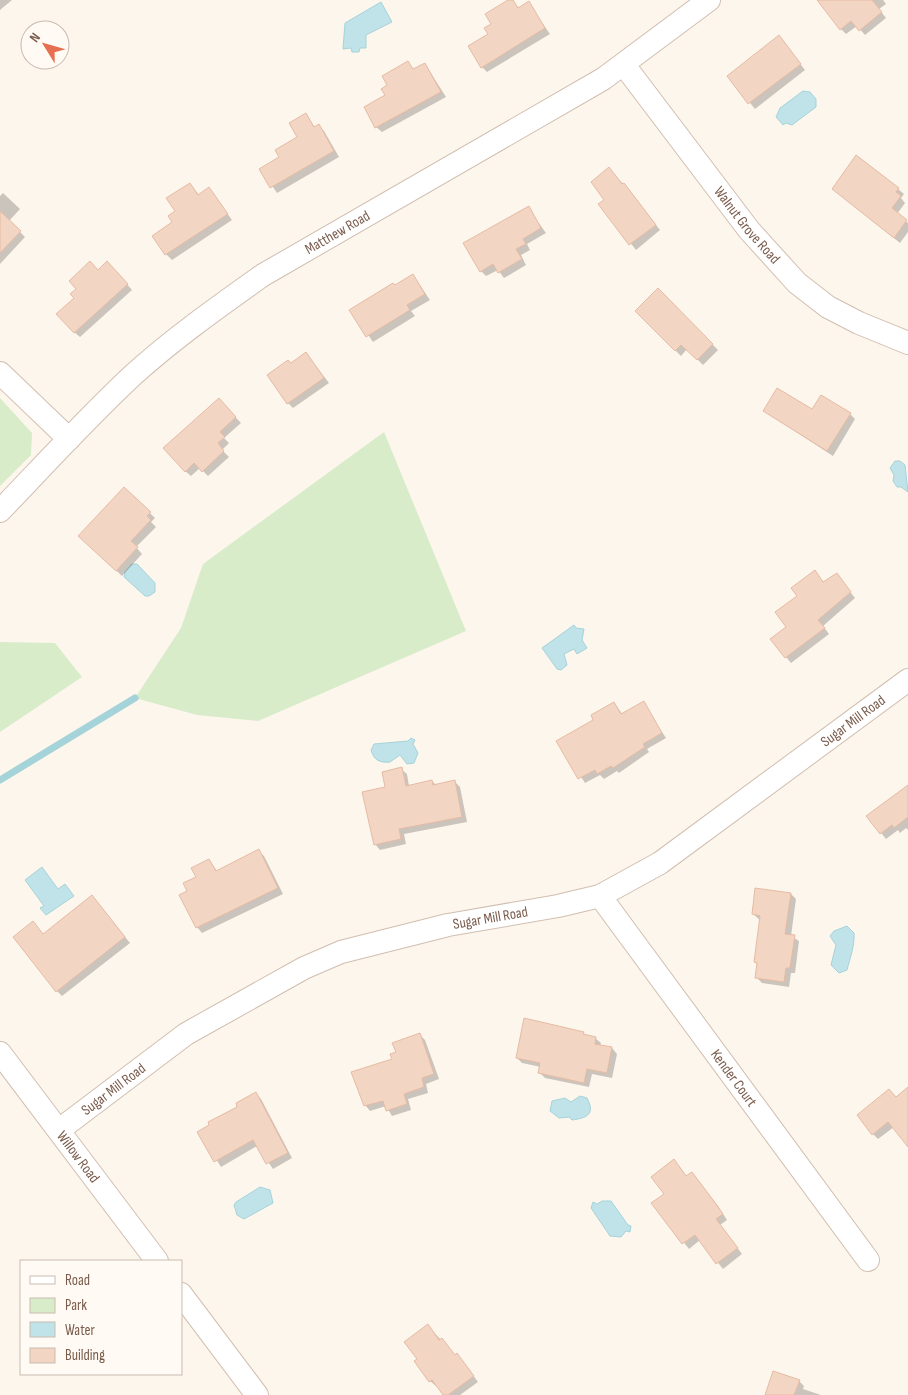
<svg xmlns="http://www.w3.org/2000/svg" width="908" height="1395" font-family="'Sofia Sans Condensed',sans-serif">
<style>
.green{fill:#d8ecc9}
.water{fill:#bfe3e8;stroke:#a5d3da}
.shadow{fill:#0003}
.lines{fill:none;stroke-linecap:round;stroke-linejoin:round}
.stream{stroke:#a5d3da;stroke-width:7}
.building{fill:#f3d5c3;stroke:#e6bba3}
.minor-casing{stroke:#d1beb0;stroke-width:24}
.minor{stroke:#fff;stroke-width:22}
.labels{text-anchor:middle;stroke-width:4;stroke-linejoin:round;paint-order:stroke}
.street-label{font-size:15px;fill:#7a5c4d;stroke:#fffaf3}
</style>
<rect width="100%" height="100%" fill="#fdf6ec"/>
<path class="green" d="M 0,398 L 32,433 L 31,455 L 0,486 Z
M 384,432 L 466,631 L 258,721 L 197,715 L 135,698 L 181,628 L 203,564 Z
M 0,642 L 55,643 L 82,677 L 0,732 Z"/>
<path class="water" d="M 381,2 L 392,22 L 366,35 L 366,48 L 360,48 L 359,52 L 352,52 L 351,48 L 343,49 L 345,23 Z
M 803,91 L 810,92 L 816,99 L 816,107 L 792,125 L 786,123 L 783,125 L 776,117 L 780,108 Z
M 895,461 L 900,461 L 905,465 L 908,492 L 901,487 L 897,487 L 893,481 L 894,475 L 890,468 Z
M 132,564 L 137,564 L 155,583 L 155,592 L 149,596 L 145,596 L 124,577 L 125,572 Z
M 574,625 L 576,628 L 584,629 L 582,640 L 587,648 L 577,654 L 574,649 L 564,654 L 567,665 L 561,670 L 557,669 L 542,648 Z
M 411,738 L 415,740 L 413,744 L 418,753 L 414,763 L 407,764 L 400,755 L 390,762 C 379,763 374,760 371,750 L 374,744 L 408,741 Z
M 42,867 L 58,889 L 65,884 L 74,896 L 46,915 L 40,908 L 44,906 L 25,880 Z
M 847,926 L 854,933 C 855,945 850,958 847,970 L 839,973 L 831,965 L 836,945 L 830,936 L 834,931 Z
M 580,1096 L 587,1098 C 596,1115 586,1118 572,1120 L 569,1117 L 559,1118 L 550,1111 L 552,1101 L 565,1098 L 571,1102 Z
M 260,1187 L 270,1190 L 273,1203 L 244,1219 L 237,1215 L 234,1205 L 236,1202 Z
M 602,1201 L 611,1201 L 628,1225 L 631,1226 L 630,1232 L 626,1231 L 621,1237 L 610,1236 L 591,1208 L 593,1202 L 597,1204 Z"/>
<path class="shadow" d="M 0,0 L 12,0 L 0,10 Z
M 511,0 L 519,8 L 528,3 L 550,34 L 487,72 L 482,67 L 489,34 L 493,24 Z
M 828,0 L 883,0 L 886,4 L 879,9 L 886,18 L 865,35 L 857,26 L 846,34 L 841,29 Z
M 779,37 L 805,70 L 755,109 L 729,77 Z
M 408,62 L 414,70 L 425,64 L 446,97 L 382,132 L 376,127 L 388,85 Z
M 306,115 L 315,128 L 318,126 L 324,131 L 339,157 L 277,193 L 261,169 L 281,158 L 299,138 Z
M 609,169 L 629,190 L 660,230 L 636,250 L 600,204 L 606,200 Z
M 190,184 L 199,195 L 209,188 L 232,220 L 172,260 L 166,254 L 173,223 Z
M 898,189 L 904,194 L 901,198 L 905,203 L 897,214 L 908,223 L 908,232 L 900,243 L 839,194 Z
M 3,193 L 20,209 L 9,221 L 25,237 L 0,264 L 0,196 Z
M 528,208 L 546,233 L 527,244 L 530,250 L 521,255 L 526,265 L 504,278 L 498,270 L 486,276 L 481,271 Z
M 113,268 L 132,290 L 80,337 L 74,332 L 75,298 L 98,271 Z
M 413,275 L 430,300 L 411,311 L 415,316 L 373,342 L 351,310 Z
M 658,290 L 718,350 L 703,365 L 687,349 L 681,356 L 636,311 Z
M 306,353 L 329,383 L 293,408 L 288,403 Z
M 224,405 L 241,423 L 224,438 L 229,443 L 222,450 L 229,457 L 208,476 L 200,468 L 191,476 L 185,471 Z
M 764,411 L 812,411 L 850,414 L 855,419 L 833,456 Z
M 124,488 L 155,518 L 151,522 L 156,527 L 136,547 L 142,554 L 122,576 L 80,536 Z
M 815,572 L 824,583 L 837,575 L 855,598 L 823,626 L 829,634 L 791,663 L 786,657 L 788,627 L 799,596 Z
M 614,703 L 623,715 L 643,703 L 666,738 L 647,749 L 649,752 L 619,773 L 617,771 L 604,779 L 600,775 L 585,783 L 558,741 L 595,720 Z
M 401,769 L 407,774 L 409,786 L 432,781 L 436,785 L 454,781 L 460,787 L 467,822 L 404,834 L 406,844 L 380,850 L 375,844 L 387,788 Z
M 908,786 L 908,830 L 906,828 L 900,833 L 898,830 L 886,839 L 868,816 Z
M 258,851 L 264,856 L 283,894 L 202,933 L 197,927 L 189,892 L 197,877 L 209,860 L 217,871 Z
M 791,894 L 796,899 L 791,936 L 799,941 L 795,973 L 791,973 L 789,987 L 762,983 L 756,977 L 758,965 L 755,962 L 760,920 L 753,914 Z
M 97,902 L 130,943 L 62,996 L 57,991 L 44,935 Z
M 583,1033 L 586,1036 L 595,1038 L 601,1043 L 600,1046 L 612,1048 L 617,1054 L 612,1078 L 592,1074 L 589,1087 L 545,1078 L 540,1073 L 541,1067 L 522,1063 L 517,1058 Z
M 420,1035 L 425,1040 L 439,1079 L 426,1084 L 428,1093 L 408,1099 L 411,1110 L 392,1116 L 386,1106 L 370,1111 L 365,1105 L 393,1060 Z
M 908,1091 L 908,1145 L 894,1127 L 878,1139 L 873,1134 L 896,1098 Z
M 255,1093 L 261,1099 L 292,1158 L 273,1169 L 257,1146 L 221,1167 L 199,1132 L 239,1107 Z
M 679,1166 L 687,1177 L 692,1173 L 697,1179 L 718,1206 L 727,1220 L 720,1225 L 742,1254 L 723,1269 L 700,1240 L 689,1249 L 653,1203 L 665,1194 Z
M 428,1326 L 456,1356 L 462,1360 L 478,1382 L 460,1395 L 445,1395 L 437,1385 L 436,1386 L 430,1381 L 419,1359 Z
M 799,1381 L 804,1386 L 803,1389 L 821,1395 L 766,1395 Z"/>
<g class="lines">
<path class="stream" d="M 0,780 L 135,698"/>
</g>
<path class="building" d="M 508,0 L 513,0 L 518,8 L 529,1 L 545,28 L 481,68 L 468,46 L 488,34 L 484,28 L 491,24 L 485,14 Z
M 817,0 L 872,0 L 882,12 L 859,31 L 851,21 L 840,30 Z
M 779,35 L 801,64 L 748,104 L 727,76 Z
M 408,61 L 413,69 L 425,63 L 441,92 L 375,128 L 364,107 L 385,95 L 381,89 L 387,85 L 382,76 Z
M 306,113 L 314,127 L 319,124 L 334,151 L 270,188 L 259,169 L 279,157 L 275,150 L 297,137 L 289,123 Z
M 856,155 L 899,188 L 896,192 L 901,196 L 892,208 L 907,220 L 894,238 L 832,189 Z
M 609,167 L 622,184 L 624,183 L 656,225 L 629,245 L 598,204 L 604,200 L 591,182 Z
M 190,183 L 198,195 L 209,187 L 228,214 L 165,255 L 152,236 L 172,222 L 168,216 L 175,211 L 166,198 Z
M 529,206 L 541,228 L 523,239 L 526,244 L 516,249 L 522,259 L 498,273 L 493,264 L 480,272 L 463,243 Z
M 0,211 L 21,231 L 0,253 Z
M 90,261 L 98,270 L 107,261 L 128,284 L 74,333 L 56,314 L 74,298 L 70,294 L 76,289 L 69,281 Z
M 413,274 L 425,294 L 407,305 L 410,310 L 366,337 L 349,310 L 393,283 L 395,285 Z
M 658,288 L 713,344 L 697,360 L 681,345 L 675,351 L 635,311 Z
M 306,352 L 324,378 L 287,404 L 267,375 L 288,360 L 291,363 Z
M 777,388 L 812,409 L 821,395 L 851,413 L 827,451 L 763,411 Z
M 219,398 L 236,417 L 220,432 L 225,437 L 218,443 L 224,451 L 202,472 L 194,463 L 185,472 L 163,448 Z
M 124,487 L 151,512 L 147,516 L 151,520 L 131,541 L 138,547 L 116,571 L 78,536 Z
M 815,570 L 823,582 L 837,573 L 851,592 L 818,620 L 825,628 L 785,658 L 770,639 L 786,627 L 775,612 L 797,596 L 791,588 Z
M 644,701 L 662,733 L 643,744 L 645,747 L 613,768 L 611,766 L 597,774 L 595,770 L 578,779 L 556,741 L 593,720 L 591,715 L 614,702 L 621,714 Z
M 402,767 L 406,786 L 432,780 L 433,785 L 455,780 L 462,817 L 399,829 L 401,839 L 374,845 L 362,792 L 385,787 L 382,772 Z
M 908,785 L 908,817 L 894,828 L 892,825 L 880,834 L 866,816 Z
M 259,849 L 278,888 L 196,928 L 179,895 L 187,891 L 183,883 L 196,877 L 191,868 L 209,859 L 216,871 Z
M 755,888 L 791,893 L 785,934 L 795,935 L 790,968 L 786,968 L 784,982 L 755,978 L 757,963 L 754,962 L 760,916 L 752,914 Z
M 92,895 L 125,937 L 56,992 L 13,937 L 33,921 L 43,934 Z
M 524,1018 L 584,1032 L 583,1034 L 596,1037 L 595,1044 L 612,1047 L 607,1073 L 587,1069 L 584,1083 L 538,1073 L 540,1063 L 516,1058 Z
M 420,1033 L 434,1074 L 422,1078 L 424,1087 L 404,1094 L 407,1104 L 386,1111 L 383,1101 L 364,1106 L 351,1072 L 392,1059 L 390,1054 L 396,1052 L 392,1043 Z
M 908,1087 L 908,1147 L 888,1122 L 872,1135 L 857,1115 L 889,1089 L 896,1097 Z
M 256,1092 L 288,1153 L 266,1164 L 253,1140 L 214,1162 L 197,1132 L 209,1125 L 208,1122 L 237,1107 L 236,1103 Z
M 674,1159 L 686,1176 L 692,1172 L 713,1200 L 723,1214 L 716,1219 L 738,1248 L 716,1264 L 695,1235 L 682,1244 L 651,1203 L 664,1194 L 651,1177 Z
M 428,1324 L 439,1340 L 442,1338 L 455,1355 L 457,1353 L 474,1376 L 448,1395 L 443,1395 L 432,1380 L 429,1382 L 414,1361 L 417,1359 L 404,1342 Z
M 773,1371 L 800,1380 L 794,1395 L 765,1395 Z"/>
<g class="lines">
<g class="minor-casing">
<g id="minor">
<path id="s1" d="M 624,65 L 749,230 L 797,283 L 828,307 L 859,323 L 908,343"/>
<path d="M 0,373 L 69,439"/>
<path id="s2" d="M 0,511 C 44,465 87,418 133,375 C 174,338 218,307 263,275 L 603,79 L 709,0"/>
<path id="s3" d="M 600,896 L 868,1260"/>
<path id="s4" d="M 0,1053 L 157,1261"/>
<path id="s5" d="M 59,1130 L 186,1034 L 304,968 L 341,952 L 448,925 L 558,906 L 600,896 L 660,863 L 908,680"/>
<path d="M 181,1294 L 257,1395"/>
</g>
</g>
<use href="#minor" class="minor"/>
</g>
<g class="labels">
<g class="street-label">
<text dy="5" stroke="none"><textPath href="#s1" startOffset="202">Walnut Grove Road</textPath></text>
<text dy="5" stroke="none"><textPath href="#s2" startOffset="440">Matthew Road</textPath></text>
<text dy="5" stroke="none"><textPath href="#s5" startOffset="908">Sugar Mill Road</textPath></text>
<text dy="5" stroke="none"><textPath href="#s5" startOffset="488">Sugar Mill Road</textPath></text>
<text dy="5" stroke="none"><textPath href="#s3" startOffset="226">Kender Court</textPath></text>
<text dy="5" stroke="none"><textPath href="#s5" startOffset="68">Sugar Mill Road</textPath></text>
<text dy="5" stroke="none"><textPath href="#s4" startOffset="130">Willow Road</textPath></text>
</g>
</g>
<rect x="20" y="1260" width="162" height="115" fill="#fffaf3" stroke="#cabbb1"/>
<rect x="30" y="1276" width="25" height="8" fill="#ffffff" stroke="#cabbb1"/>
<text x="65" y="1285" font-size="15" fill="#7a5c4d">Road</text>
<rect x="30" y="1298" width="25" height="15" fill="#d8ecc9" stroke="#cabbb1"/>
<text x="65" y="1310" font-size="15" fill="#7a5c4d">Park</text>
<rect x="30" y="1322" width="25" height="15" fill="#bfe3e8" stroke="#cabbb1"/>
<text x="65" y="1335" font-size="15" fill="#7a5c4d">Water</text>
<rect x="30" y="1348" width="25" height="15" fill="#f3d5c3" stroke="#cabbb1"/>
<text x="65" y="1360" font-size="15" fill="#7a5c4d">Building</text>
<g transform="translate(45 45) rotate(307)"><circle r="24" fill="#fffaf3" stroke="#cabbb1"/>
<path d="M0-4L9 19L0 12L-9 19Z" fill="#e76f51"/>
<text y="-8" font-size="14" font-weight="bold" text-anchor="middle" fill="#7a5c4d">N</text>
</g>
</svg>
